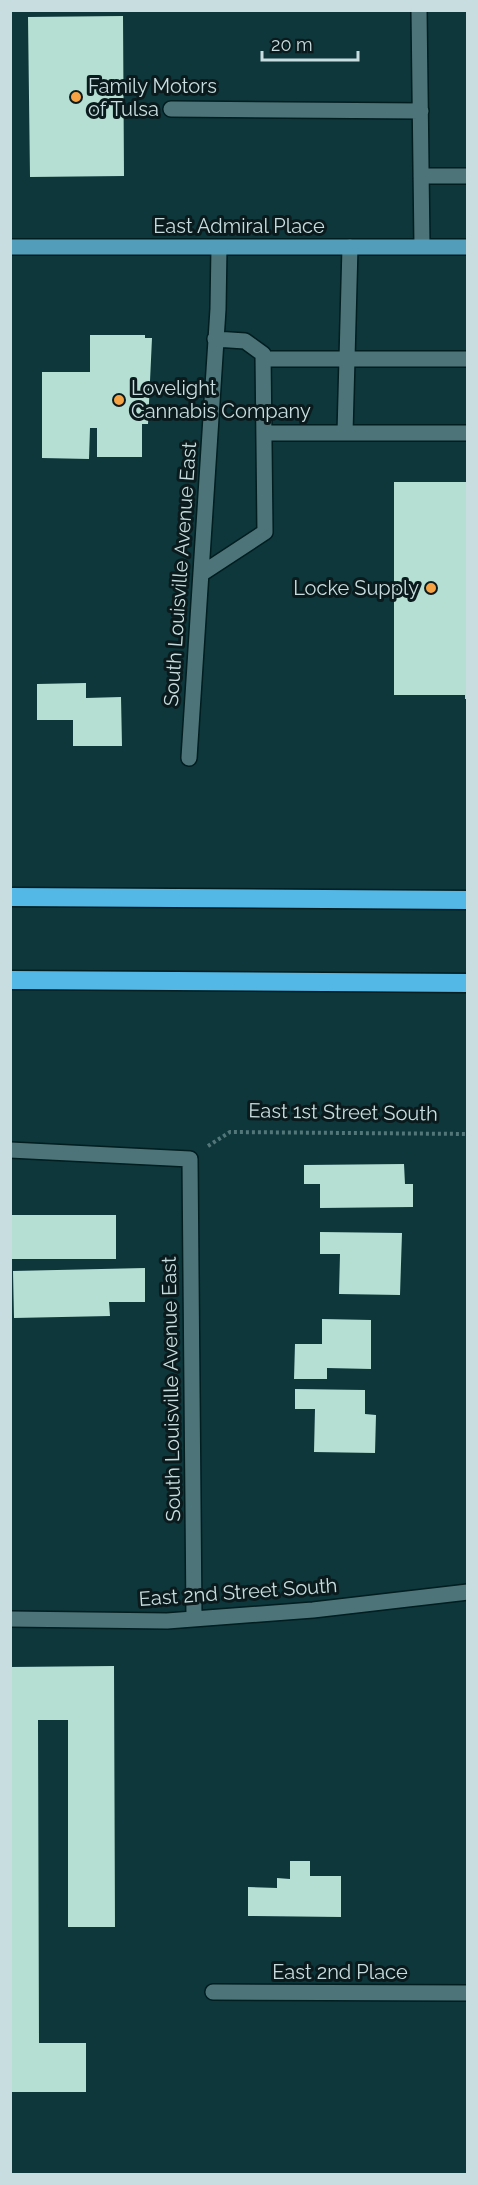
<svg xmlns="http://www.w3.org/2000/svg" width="478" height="2185" font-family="Raleway,sans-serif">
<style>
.building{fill:#b6dfd3}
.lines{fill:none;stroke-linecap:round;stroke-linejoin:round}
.minor-casing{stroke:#001d20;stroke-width:18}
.major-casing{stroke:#001d20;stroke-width:18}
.highway-casing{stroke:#001d20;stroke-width:21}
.path{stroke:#537679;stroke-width:4;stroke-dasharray:3 3;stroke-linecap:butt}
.minor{stroke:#4d7579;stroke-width:15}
.major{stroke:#519dba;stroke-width:15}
.highway{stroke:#54b8e6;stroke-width:18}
.poi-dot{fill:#f5a345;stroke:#0b1b1d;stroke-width:2}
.labels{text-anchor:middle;stroke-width:6;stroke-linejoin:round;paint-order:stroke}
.poi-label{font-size:20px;fill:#c8dddf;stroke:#0b1b1d;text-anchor:start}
.street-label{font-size:20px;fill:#c8dddf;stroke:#0b1b1d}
</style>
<rect width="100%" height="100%" fill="#0d373b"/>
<path class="building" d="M 123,16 L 124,176 L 30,177 L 28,17 Z
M 90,335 L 145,335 L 145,338 L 152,338 L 148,424 L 142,424 L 142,457 L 97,457 L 97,428 L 90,428 L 89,459 L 42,458 L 42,372 L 90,372 Z
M 394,482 L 468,482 L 468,699 L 465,699 L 465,695 L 394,695 Z
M 86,683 L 86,698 L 121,697 L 122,746 L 73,746 L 73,720 L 37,720 L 37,684 Z
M 404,1164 L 405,1184 L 413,1184 L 413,1207 L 320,1208 L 320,1184 L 304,1184 L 304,1165 Z
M 10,1215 L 116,1215 L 116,1259 L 10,1259 Z
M 320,1232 L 402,1233 L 400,1295 L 339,1294 L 340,1254 L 320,1254 Z
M 145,1268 L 145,1302 L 109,1302 L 110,1316 L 14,1318 L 13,1271 Z
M 322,1319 L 371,1320 L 371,1369 L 327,1368 L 327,1379 L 294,1379 L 295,1344 L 322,1344 Z
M 295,1389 L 365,1390 L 365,1414 L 376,1415 L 375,1453 L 314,1452 L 315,1409 L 295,1409 Z
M 114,1666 L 115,1927 L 68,1927 L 68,1720 L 38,1720 L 39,2043 L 86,2043 L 86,2092 L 10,2092 L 10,1667 Z
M 290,1861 L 310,1861 L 310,1876 L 341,1876 L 341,1917 L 248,1916 L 248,1887 L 277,1888 L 277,1878 L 290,1879 Z"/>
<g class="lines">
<g class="minor-casing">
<path id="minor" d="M 419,10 L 422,246
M 171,109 L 421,111
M 421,176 L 468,176
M 264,359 L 468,359
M 264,433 L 468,433
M 345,433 L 350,247
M 201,574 L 265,532 L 263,354 L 245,341 L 215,339
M 189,758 L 218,309 L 219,248
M 10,1150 L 190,1159 L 194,1619
M 10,1619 L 167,1621 L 313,1610 L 468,1592
M 213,1992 L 468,1993"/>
</g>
<g class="major-casing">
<path id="major" d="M 10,247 L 468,247"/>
</g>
<g class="highway-casing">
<path id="highway" d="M 10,897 L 468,900
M 10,980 L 468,983"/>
</g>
<path class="path" d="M 208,1146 L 230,1132 L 468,1134"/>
<use href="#minor" class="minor"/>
<use href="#major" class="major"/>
<use href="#highway" class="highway"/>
</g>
<g class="poi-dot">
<circle cx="76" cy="97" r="6"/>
<circle cx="119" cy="400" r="6"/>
<circle cx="431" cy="588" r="6"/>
</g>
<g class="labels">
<g class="poi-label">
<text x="88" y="93">Family Motors<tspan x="88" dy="23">of Tulsa</tspan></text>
<text x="131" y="395">Lovelight<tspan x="131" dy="23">Cannabis Company</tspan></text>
<text x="419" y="595" text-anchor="end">Locke Supply</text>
</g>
<g class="street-label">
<text x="239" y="233">East Admiral Place</text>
<text transform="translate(180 574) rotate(-86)" y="7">South Louisville Avenue East</text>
<text transform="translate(343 1112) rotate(1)" y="7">East 1st Street South</text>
<text transform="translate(171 1389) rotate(-91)" y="7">South Louisville Avenue East</text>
<text transform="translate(238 1592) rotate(-4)" y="7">East 2nd Street South</text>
<text x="340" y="1979">East 2nd Place</text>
</g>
</g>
<rect width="478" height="2185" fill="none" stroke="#c8dddf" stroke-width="24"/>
<path d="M262 51v9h96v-9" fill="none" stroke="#c8dddf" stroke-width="3"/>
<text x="271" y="51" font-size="18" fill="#c8dddf" stroke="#0b1b1d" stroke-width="4.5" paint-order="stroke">20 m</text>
</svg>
